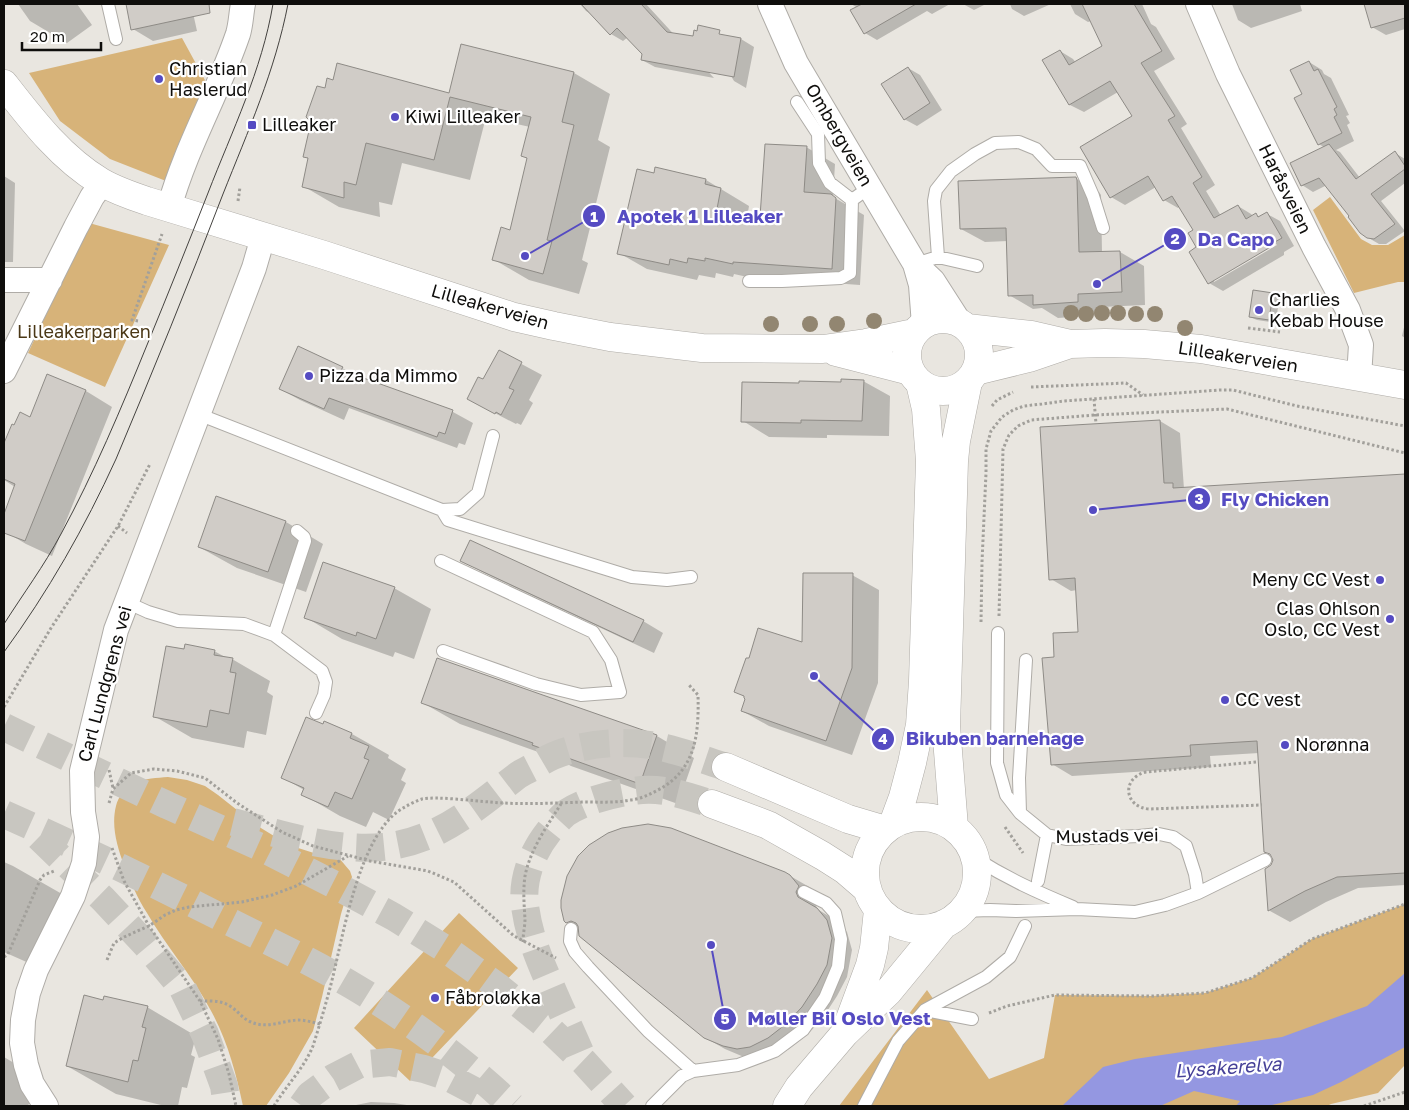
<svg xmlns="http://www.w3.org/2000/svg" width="1409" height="1110" font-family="'Golos Text',sans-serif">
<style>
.green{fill:#d7b379}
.water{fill:#9497e1}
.shadow{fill:#0003;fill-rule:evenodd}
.building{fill:#d0ccc7;stroke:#8e8b86}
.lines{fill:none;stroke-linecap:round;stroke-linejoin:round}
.highway-tunnel{stroke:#c8c6c0;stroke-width:28;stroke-dasharray:28 14;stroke-linecap:butt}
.lane-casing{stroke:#afaca7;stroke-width:14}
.street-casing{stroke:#afaca7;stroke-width:26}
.secondary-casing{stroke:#afaca7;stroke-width:29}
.highway-casing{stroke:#afaca7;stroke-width:29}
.path{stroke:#a2a09b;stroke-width:3;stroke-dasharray:2.5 2.5;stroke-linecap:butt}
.lane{stroke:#fff;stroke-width:12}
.street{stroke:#fff;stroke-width:24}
.secondary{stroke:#fff;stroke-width:28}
.highway{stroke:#fff;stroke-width:28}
.tram{stroke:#44423f;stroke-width:1}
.tree{fill:#928671}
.poi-dot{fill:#554bc2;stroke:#fff;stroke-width:2}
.labels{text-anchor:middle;stroke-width:4.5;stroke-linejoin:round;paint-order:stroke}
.poi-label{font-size:18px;fill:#0f0e0c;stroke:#fff;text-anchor:start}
.street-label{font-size:18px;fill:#0f0e0c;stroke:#fff}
.park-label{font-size:18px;fill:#4a3716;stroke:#fff}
.water-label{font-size:19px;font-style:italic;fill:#464198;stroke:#fff}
.leader{fill:none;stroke:#554bc2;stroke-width:2}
.callout-dot{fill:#554bc2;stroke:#fff;stroke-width:2}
.mark-label{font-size:15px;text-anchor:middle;font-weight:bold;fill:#fff}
.callout-label{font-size:19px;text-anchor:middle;font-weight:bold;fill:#554bc2;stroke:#fff;stroke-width:4.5;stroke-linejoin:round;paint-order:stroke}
</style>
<rect width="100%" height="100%" fill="#e9e6e0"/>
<path class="green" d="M 182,38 L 206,82 L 166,181 L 110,159 L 60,121 L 29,73 Z
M 1330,197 L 1361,239 L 1372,245 L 1388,245 L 1405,235 L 1405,282 L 1398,282 L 1354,293 L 1313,210 Z
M 89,223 L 169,245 L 105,387 L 28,353 Z
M 168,777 L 187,780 L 205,786 L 218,795 L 256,825 L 274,836 L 295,847 L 317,854 L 339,858 L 350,871 L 352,877 L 341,914 L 322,997 L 313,1031 L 289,1073 L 266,1106 L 243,1106 C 236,1073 227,1039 210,1009 C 192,975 166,946 147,913 C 137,898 131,882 124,865 C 117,846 111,826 116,806 C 118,797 126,786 135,783 C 145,778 157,778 168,777 Z
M 1405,904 L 1405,1065 L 1378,1093 L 1331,1104 L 1327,1106 L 839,1106 L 927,990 L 989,1079 L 1044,1058 L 1055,995 L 1152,996 L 1205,993 L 1252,978 L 1312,939 Z
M 459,913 L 518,968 L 410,1081 L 354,1028 Z"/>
<path class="water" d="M 1405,973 L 1405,1047 L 1341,1082 L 1313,1095 L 1272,1105 L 1271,1106 L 1236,1106 L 1240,1101 L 1194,1091 L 1160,1106 L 1062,1106 L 1103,1067 L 1135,1059 L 1282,1037 L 1367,1006 Z"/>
<path class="shadow" d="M 18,4 L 77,4 L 92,25 L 67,43 L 30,21 Z
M 127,4 L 191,4 L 197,31 L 153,41 L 133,29 Z
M 580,4 L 646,4 L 714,78 L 655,67 L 642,60 L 643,54 L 628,37 L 623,41 L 611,34 L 593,15 L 586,11 Z
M 851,4 L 860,4 L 859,7 L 865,4 L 950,4 L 932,14 L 927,11 L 877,40 L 865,33 L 858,8 Z
M 963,4 L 986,4 L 974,10 Z
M 1010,4 L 1051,4 L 1024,16 L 1012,9 Z
M 1070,4 L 1142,4 L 1151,24 L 1156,27 L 1175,59 L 1154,71 L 1187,124 L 1181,128 L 1215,185 L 1206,191 L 1221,216 L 1238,206 L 1251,214 L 1253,216 L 1256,215 L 1260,217 L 1267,214 L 1280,221 L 1294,246 L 1284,252 L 1284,255 L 1223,291 L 1209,283 L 1191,252 L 1198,248 L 1195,231 L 1180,206 L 1178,208 L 1164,200 L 1156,187 L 1125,205 L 1111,197 L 1081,148 L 1134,117 L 1118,92 L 1084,112 L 1070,105 L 1044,60 L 1060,51 L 1073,59 L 1076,63 L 1103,47 L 1091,21 L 1088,22 L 1075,14 ZM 1275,243 L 1277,245 L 1214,282 L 1214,279 Z
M 1232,4 L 1300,4 L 1302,11 L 1251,28 L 1238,20 Z
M 1365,4 L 1405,4 L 1405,29 L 1386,35 L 1372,27 Z
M 706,33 L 741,39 L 754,47 L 746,88 L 734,81 Z
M 462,45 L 574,73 L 610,94 L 598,140 L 610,147 L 582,260 L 588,263 L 579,294 L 529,280 L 493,259 L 510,231 L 528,159 L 522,155 L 530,127 L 486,117 L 470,180 L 402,163 L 392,205 L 379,202 L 380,217 L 339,207 L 303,186 L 309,159 L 305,156 L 326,89 L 450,94 Z
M 1309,62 L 1322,70 L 1324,74 L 1331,78 L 1349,115 L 1346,116 L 1350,123 L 1347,125 L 1354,141 L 1336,150 L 1340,152 L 1360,178 L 1395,153 L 1405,159 L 1405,183 L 1381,201 L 1405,231 L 1386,244 L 1379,244 L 1367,237 L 1327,185 L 1313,192 L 1302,185 L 1325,148 L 1319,144 L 1304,95 Z
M 908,68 L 920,75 L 942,110 L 917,126 L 904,119 Z
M 806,147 L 835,164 L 833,197 L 864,215 L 860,285 L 761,278 L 761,280 L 734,274 L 733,277 L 716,273 L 715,278 L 699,275 L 697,280 L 647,269 L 619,253 L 655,174 L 706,180 L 749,206 L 747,218 L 761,219 Z
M 4,176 L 15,183 L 13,262 L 4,262 Z
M 1075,178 L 1099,192 L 1101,195 L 1102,253 L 1120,252 L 1144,266 L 1145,305 L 1101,307 L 1101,315 L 1058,318 L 1042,308 L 1033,309 L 1009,295 L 1008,241 L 985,242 L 961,229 Z
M 1273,294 L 1279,298 L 1276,323 L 1257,320 L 1250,317 Z
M 1405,323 L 1405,338 L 1402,336 Z
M 499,352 L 542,375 L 529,400 L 533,403 L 521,425 L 517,423 L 516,424 L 489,410 L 484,381 Z
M 342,368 L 358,377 L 453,412 L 473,423 L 465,445 L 459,443 L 457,448 L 349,408 L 344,420 L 300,400 L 280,389 Z
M 48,376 L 86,391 L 112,407 L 52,556 L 26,544 L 4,531 L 4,517 L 15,487 L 4,480 L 4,447 L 12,426 L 31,418 Z
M 863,381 L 890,396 L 889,436 L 827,435 L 827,438 L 769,437 L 743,421 L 842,383 Z
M 1160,421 L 1180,433 L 1184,489 L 1405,475 L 1405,885 L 1358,888 L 1326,902 L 1290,922 L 1270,911 L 1267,869 L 1272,866 L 1274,860 L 1259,753 L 1210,756 L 1211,767 L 1072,776 L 1052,764 L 1056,658 L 1079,633 L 1077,590 L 1071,591 L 1051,579 Z
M 286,522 L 323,544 L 306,592 L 237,568 L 199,547 Z
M 462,560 L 643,621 L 663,633 L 654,653 L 482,572 Z
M 852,575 L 879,590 L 878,683 L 852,755 L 769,726 L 742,711 L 747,698 L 735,691 L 803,644 Z
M 394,588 L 431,609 L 414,659 L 395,652 L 393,657 L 342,639 L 305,617 Z
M 185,651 L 214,651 L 227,658 L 232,659 L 270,681 L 267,692 L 273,696 L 266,735 L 247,731 L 244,748 L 192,738 L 154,716 Z
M 550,698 L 657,736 L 694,758 L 678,804 L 571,766 L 558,759 L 460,724 L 423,703 Z
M 325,722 L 352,734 L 389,755 L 388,758 L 406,769 L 401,780 L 406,783 L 389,820 L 373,812 L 366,827 L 340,816 L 302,794 L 304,790 L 282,777 L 324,726 Z
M 4,862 L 13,866 L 62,894 L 31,964 L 4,952 Z
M 785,873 L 811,888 L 817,909 L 837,921 L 847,932 L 852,950 L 847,977 L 837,996 L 822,1019 L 807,1035 L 789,1049 L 770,1058 L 744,1057 L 725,1049 L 704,1037 L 580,929 L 567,922 Z
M 104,1001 L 147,1007 L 196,1036 L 191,1055 L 195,1057 L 187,1088 L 182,1087 L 178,1106 L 165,1106 L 116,1094 L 67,1066 Z
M 4,1057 L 34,1075 L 32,1096 L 28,1106 L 4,1106 Z
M 371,1102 L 394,1103 L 413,1106 L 351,1106 Z"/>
<path class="building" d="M 126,4 L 209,4 L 210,13 L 131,30 Z
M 581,4 L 641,4 L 667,32 L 693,36 L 694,30 L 697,31 L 698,25 L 720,30 L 719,34 L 741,38 L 734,77 L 641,60 L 642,54 L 617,28 L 610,35 Z
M 862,4 L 916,4 L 864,34 L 850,10 Z
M 1082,4 L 1134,4 L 1162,51 L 1141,63 L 1175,116 L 1168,120 L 1202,177 L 1193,183 L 1214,218 L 1238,205 L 1246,219 L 1256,213 L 1258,217 L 1267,212 L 1282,238 L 1273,243 L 1274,245 L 1208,284 L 1189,252 L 1196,247 L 1188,233 L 1193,230 L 1172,196 L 1163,201 L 1148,176 L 1110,198 L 1080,147 L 1132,116 L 1110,81 L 1069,105 L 1042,60 L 1060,50 L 1069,65 L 1102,46 Z
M 1364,4 L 1405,4 L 1405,18 L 1371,28 Z
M 461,44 L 574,72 L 562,122 L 574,125 L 547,240 L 552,241 L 543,274 L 492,260 L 501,227 L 510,230 L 527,158 L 521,156 L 531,117 L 450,97 L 434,160 L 366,143 L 356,185 L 344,182 L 344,198 L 302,187 L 308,158 L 303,157 L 311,122 L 306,117 L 317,86 L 325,88 L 327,78 L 333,80 L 337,63 L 449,93 Z
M 1309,61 L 1314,71 L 1318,69 L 1337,107 L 1334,109 L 1337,115 L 1334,117 L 1342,133 L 1318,145 L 1294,98 L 1302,94 L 1290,70 Z
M 908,67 L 930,103 L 904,120 L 881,84 Z
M 765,144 L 807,146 L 804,192 L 831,194 L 836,198 L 832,269 L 733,262 L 733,264 L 705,258 L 705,261 L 688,258 L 687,263 L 670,259 L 669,265 L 617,254 L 637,169 L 654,173 L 655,167 L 706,179 L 705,184 L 721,188 L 716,214 L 760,217 Z
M 1329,144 L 1356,179 L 1395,151 L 1405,166 L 1405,169 L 1371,194 L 1395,224 L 1374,239 L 1367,238 L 1360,233 L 1348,217 L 1349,216 L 1319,178 L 1301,186 L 1290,163 Z
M 1076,177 L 1077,180 L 1079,252 L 1120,251 L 1122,292 L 1078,294 L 1078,302 L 1033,305 L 1033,295 L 1008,296 L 1006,228 L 960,229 L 958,181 Z
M 1253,290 L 1273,293 L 1269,320 L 1249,317 Z
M 298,346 L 343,367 L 341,370 L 453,410 L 445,434 L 439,432 L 437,437 L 329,398 L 324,409 L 279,389 Z
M 499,350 L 522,362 L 509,388 L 514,390 L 501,415 L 496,412 L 495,414 L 467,399 L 478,377 L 483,379 Z
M 47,374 L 86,390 L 25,541 L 4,533 L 4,514 L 15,484 L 4,479 L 4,443 L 12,424 L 14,425 L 20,412 L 30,417 Z
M 841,379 L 864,380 L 862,421 L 801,420 L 801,423 L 741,422 L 742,382 L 799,383 L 799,381 L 841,382 Z
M 1160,420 L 1164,483 L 1173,483 L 1173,488 L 1405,474 L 1405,873 L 1337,877 L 1305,891 L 1268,911 L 1265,869 L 1271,865 L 1273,860 L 1270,854 L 1264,852 L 1257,741 L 1190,745 L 1191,756 L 1051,765 L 1042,658 L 1054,657 L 1053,633 L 1078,632 L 1075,578 L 1049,580 L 1040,427 Z
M 216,496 L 286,521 L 268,572 L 198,547 Z
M 470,540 L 644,620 L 633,642 L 460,561 Z
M 323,562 L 395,587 L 376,639 L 357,632 L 356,636 L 304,618 Z
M 803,573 L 853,573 L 852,668 L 826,741 L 741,711 L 745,699 L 744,698 L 744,696 L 734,692 L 746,658 L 749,658 L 758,628 L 802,642 Z
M 185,644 L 215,650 L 214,655 L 233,658 L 230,672 L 236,673 L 229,714 L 210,710 L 207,727 L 153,717 L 166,646 L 184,649 Z
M 437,658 L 657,735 L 640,784 L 532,745 L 533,743 L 421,703 Z
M 306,717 L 323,724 L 324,721 L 352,733 L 350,738 L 369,746 L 364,758 L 369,760 L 352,799 L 335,792 L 328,807 L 301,795 L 304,788 L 281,778 Z
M 648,824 L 671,828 L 785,872 L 790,875 L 799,886 L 796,892 L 798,897 L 817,908 L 827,920 L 832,938 L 827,965 L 817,984 L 802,1007 L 786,1024 L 768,1038 L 750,1047 L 737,1049 L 723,1046 L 704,1038 L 579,936 L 578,926 L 576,923 L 571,921 L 566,923 L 564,921 L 561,908 L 561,900 L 567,876 L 578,856 L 589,845 L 608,833 L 622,828 Z
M 84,995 L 103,1000 L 104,996 L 148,1006 L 142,1027 L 146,1028 L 138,1061 L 133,1060 L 128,1082 L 66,1066 Z"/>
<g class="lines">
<path class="highway-tunnel" d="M 4,727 L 167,805 L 258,846 L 335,885 L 394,917 L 450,952 L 497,986 L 544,1024 L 584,1062 L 624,1106
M 4,814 C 78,847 150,881 222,918 C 266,940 311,961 353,986 C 410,1020 464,1061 512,1106
M 233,822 C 286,835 342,855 397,845 C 445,836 480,804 517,776 C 522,772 528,770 533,767 C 540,763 546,759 553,756 C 581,744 620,740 650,745 C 676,749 701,759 726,767
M 39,837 L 103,899 L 147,946 L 183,989 L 205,1034 L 224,1086 L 227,1106
M 580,1052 C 571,1031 561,1010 552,989 C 540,961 529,937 525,906 C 521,876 535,846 555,824 C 559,820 562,816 566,813 C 586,800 618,792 642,790 C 666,788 690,797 712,804
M 302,1106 L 310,1095 L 333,1078 L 358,1065 L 390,1062 L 424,1069 L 448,1077 L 484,1096"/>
<g class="lane-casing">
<path id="lane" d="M 108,4 L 116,39
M 797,102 L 818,134 L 819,163 L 830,183 L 852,200
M 938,257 L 934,201 L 936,190 L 951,171 L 975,154 L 995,143 L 1019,142 L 1036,149 L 1052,166 L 1080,166 L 1093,196 L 1103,228
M 915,264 L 938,257 L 977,266
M 749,281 L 782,281 L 841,278 L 850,273 L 852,200 L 870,187
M 198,414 L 442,510 L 460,509 L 478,493 L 493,436
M 442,510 L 448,520 L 632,577 L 667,580 L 691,577
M 441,561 L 593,632 L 611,660 L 620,692 L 581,695 L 536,684 L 443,651
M 126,602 L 148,612 L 178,621 L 244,624 L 274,635 L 322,671 L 326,682 L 324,695 L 316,713
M 274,635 L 305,541 L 304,537 L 297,531
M 1020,813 L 1019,778 L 1026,660
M 975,858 C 1008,879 1037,892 1073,907
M 1038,881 L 1047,835
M 1198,893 L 1265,860
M 962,911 L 990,910 L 1016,911 L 1077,909 L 1135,912 L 1165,905 L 1198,893 L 1195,874 L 1186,846 L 1173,837 L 1159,834 L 1139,836 L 1066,839 L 1047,835 L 1020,813 L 1006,795 L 997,763 L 998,633
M 571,929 L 570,941 L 575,952 L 588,967 L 648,1031 L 693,1071
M 925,1010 L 972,1019
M 652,1106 L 682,1076 L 693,1071 L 738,1065 L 775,1051 L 803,1030 L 825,998 L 838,967 L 841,939 L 835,913 L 826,903 L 804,892
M 864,1106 L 898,1041 L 925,1010 L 986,977 L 1010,957 L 1025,926"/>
</g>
<g class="street-casing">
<path id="street" d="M 770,4 L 796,63 L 915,264 L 933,281 L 960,323
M 1198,4 L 1228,74 L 1314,247 L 1348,310 L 1361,345 L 1359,377
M 169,208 C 186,147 218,93 238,34 C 241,24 241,14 243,4
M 915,264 L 921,285 L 924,325
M 4,280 L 50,280
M 4,371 L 76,227 L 92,197 L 102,183
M 46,1106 L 32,1084 L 26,1065 L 22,1043 L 23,1020 L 28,993 L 36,970 L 73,896 L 84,863 L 87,837 L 83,812 L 82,771 L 116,630 L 254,268 L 263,237"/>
</g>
<g class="secondary-casing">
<path id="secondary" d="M 4,84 C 32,120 61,158 101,182 C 115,190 132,196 147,201 L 324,255 L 514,317 L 554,326 L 610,337 L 702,348 L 823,349 L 866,343 L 914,333
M907 355a36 36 0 1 1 72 0a36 36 0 1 1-72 0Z
M 967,328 L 1031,335 L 1070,344 L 1105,343 L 1144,344 L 1201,349 L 1405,385
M 836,352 L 910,371
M 976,371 L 1029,358 L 1070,344"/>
</g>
<g class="highway-casing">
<path id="highway" d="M 726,767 L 848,819 L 885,830
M 712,804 L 768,825 L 823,856 L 845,870 L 867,889
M865 873a56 56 0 1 1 112 0a56 56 0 1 1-112 0Z
M 893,824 L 903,797 L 912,763 L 920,725 L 923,681 L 930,461 L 926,409 L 920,383
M 954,827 L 946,726 L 954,461 L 956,441 L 968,382
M 847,1027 L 870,965 L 874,948 L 878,910
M 787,1106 L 799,1087 L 845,1033 L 888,992 L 944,924"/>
</g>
<path class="path" d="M 238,201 L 240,187
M 138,321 L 132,320 L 162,234
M 1248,328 L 1280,332
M 1031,387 L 1126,383 L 1143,395
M 1094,399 L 1096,424
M 992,406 L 997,400 L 1013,392
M 118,526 L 127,533
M 999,616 L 1003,449 L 1009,435 L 1018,426 L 1031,420 L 1095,415 L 1227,409 L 1405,453
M 981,622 L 982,562 L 986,473 L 986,449 L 991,431 L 1002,417 L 1013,410 L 1024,406 L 1042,404 L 1064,401 L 1220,390 L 1233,390 L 1297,406 L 1405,426
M 4,707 L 51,628 L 118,526 L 150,464
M 1256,762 L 1146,772 C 1121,778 1124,807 1149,809 L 1262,805
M 109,770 L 113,788
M 109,803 L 113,789 L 131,773 L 154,769 L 177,771 L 205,778 L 237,803 L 282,832 L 313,846 L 370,861 L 428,871 L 454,882 L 514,936 L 556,958
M 1005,827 L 1023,853
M 112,848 L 124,881 L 149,926 L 200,1001 L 218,1039 L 229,1074 L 236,1106
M 523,942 C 523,934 525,926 525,919 C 524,904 523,890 525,876 C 530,850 547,826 561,804
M 4,957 L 8,954 L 40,880 L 44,875 L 54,871
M 107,960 L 114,943 L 124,937 L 149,926 L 165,915 L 176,910 L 189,907 L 242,902 L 272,895 L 296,886 L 348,856
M 200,1001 C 209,1001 221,1000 230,1006 C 238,1011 243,1019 251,1022 C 266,1029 282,1021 297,1020 C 305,1020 312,1022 320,1024
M 989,1013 L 1007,1006 L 1055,995 L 1152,996 L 1205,993 L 1252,978 L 1312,939 L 1405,904
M 274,1106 C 286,1086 304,1068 313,1046 C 319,1027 325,1007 330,988 C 343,940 358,831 405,807 C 410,804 416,801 422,799 C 437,796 473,801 490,802 C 521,805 553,803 585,802 C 600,802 615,803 630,800 C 640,799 649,795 658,790 C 696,770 699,734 698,695 L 689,685
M 1364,1106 L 1405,1092"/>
<use href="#lane" class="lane"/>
<use href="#street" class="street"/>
<use href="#secondary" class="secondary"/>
<use href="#highway" class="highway"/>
<path class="tram" d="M 4,624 C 23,594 44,566 61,534 C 94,473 121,409 147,345 C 168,294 188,244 208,193 C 232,131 262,70 273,4
M 4,652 C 48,592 85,527 116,459 C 153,371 189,283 223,194 C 248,131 275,71 288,4"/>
</g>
<g class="tree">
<circle cx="1071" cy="313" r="8"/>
<circle cx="1102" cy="313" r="8"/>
<circle cx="1118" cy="313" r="8"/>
<circle cx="1086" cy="314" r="8"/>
<circle cx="1136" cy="314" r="8"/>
<circle cx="1155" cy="314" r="8"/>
<circle cx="874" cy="321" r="8"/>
<circle cx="771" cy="324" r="8"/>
<circle cx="810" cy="324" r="8"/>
<circle cx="837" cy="324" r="8"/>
<circle cx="1185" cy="328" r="8"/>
</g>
<g class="poi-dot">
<circle cx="159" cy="79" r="5"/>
<circle cx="395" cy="117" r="5"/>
<rect x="247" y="120" width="10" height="10" rx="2.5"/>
<circle cx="1259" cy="310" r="5"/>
<circle cx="309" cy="376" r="5"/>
<circle cx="1380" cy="580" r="5"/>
<circle cx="1390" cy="619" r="5"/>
<circle cx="1225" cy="700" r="5"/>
<circle cx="1285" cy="745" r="5"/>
<circle cx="435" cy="998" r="5"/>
</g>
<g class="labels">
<g class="poi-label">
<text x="169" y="75">Christian<tspan x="169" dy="21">Haslerud</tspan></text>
<text x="405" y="123">Kiwi Lilleaker</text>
<text x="262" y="131">Lilleaker</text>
<text x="1269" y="306">Charlies<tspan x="1269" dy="21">Kebab House</tspan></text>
<text x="319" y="382">Pizza da Mimmo</text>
<text x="1370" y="586" text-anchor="end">Meny CC Vest</text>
<text x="1380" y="615" text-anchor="end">Clas Ohlson<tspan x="1380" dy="21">Oslo, CC Vest</tspan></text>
<text x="1235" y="706">CC vest</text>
<text x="1295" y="751">Norønna</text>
<text x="445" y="1004">Fåbroløkka</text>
</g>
<g class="street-label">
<text transform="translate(839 135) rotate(60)" y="6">Ombergveien</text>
<text transform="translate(1285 189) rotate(64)" y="6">Haråsveien</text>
<text transform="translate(490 307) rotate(16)" y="6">Lilleakerveien</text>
<text transform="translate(1238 357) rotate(9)" y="6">Lilleakerveien</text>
<text transform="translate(105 684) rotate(-75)" y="6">Carl Lundgrens vei</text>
<text transform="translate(1107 836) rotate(-1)" y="6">Mustads vei</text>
</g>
<g class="park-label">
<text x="84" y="338">Lilleakerparken</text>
</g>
<g class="water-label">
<text transform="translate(1228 1067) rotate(-4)" y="7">Lysakerelva</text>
</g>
</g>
<path class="leader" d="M525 256L594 216M1097 284L1175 239M1093 510L1199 499M814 676L883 739M711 945L725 1019"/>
<g class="callout-dot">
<circle cx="525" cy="256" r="5"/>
<circle cx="1097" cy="284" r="5"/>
<circle cx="1093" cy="510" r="5"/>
<circle cx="814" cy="676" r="5"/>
<circle cx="711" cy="945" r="5"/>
<circle cx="594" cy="216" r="12"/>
<circle cx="1175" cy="239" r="12"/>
<circle cx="1199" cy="499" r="12"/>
<circle cx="883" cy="739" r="12"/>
<circle cx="725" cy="1019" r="12"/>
</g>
<g class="mark-label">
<text x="594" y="222">1</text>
<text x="1175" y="244">2</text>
<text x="1199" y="504">3</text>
<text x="883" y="744">4</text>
<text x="725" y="1024">5</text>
</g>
<g class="callout-label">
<text x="700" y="223">Apotek 1 Lilleaker</text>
<text x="1236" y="246">Da Capo</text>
<text x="1275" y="506">Fly Chicken</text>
<text x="995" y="745">Bikuben barnehage</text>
<text x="839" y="1025">Møller Bil Oslo Vest</text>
</g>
<rect width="1409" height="1110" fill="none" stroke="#0f0e0c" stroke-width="10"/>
<path d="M22 42v8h79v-8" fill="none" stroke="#0f0e0c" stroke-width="2.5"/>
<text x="30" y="42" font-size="15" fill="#0f0e0c" stroke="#ffffff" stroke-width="4" paint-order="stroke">20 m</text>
</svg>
